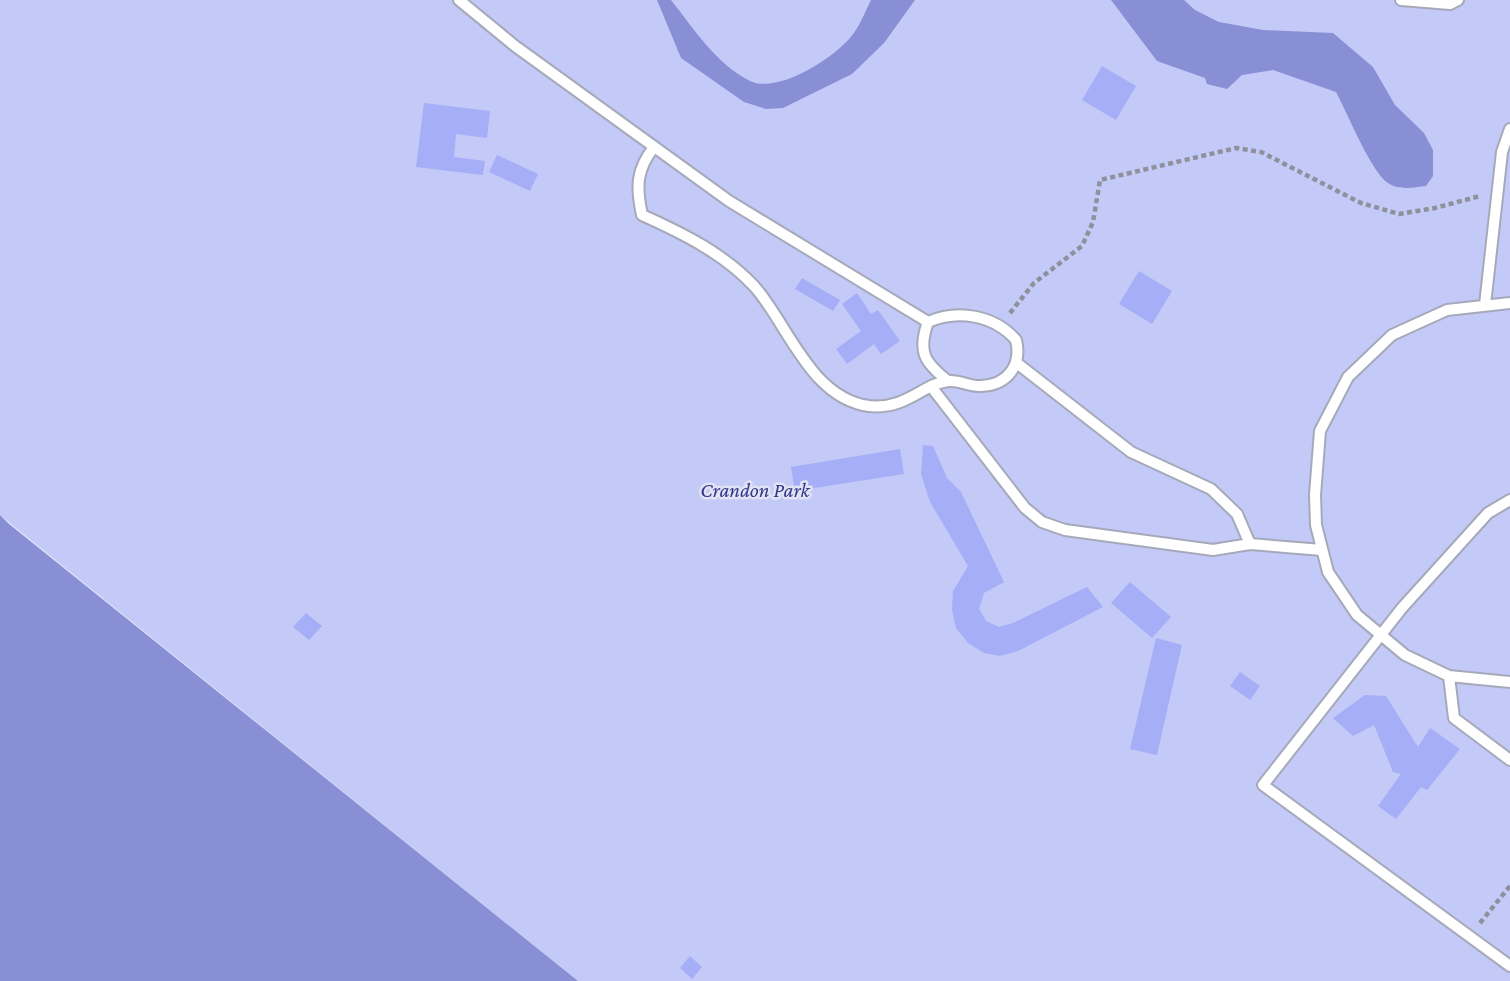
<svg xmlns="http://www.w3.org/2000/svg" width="1510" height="981" font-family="'Crimson Pro',serif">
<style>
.green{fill:#c3caf7}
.water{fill:#888fd5}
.building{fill:#a5aef6}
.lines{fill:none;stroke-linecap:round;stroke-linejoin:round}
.lane-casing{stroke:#a6a9b9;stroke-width:14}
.path{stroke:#8e909c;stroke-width:4.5;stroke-dasharray:5 3.5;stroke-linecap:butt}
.lane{stroke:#fff;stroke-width:10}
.labels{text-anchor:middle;stroke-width:5;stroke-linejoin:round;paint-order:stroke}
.park-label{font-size:21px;font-style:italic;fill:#373688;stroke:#e0e3f4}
</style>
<rect width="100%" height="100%" fill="#e0e3f4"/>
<path class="green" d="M 0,0 L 1510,0 L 1510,981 L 578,981 L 0,515 Z"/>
<path class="water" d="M 657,0 L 671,0 C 694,29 716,64 750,81 C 778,94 832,59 850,38 C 859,28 865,12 871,0 L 915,0 L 884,43 L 852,74 L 783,108 L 766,109 L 744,102 L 681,58 Z
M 1111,0 L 1184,0 L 1195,10 L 1219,22 L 1263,30 L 1333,33 L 1373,67 L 1395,105 L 1424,133 L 1433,150 L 1433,176 L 1426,186 C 1415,187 1399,191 1388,183 C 1371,172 1347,112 1336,92 L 1273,70 L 1242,75 L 1227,89 L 1207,84 L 1205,78 L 1157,61 Z
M 0,515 L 9,524 L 578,981 L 0,981 Z"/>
<path class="building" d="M 1102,66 L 1136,86 L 1116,120 L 1082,100 Z
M 424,103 L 490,111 L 487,138 L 456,134 L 454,157 L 485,161 L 483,175 L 416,167 Z
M 497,155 L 538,174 L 530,191 L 489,172 Z
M 1139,271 L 1172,291 L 1152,324 L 1119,304 Z
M 802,278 L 840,300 L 833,311 L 795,289 Z
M 857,293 L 871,314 L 878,310 L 900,341 L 881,354 L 874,344 L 847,364 L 836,349 L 861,331 L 842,304 Z
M 923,445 L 933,446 L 947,478 L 961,492 L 1004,582 L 984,593 L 979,609 L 986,621 L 999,627 L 1013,623 L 1087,587 L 1103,607 L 1018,651 L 1000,656 L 984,653 L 968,643 L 956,628 L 952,610 L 953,591 L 968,566 L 930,502 L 921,474 Z
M 900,449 L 904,474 L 795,491 L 791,467 Z
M 1130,582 L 1171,617 L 1152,638 L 1111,603 Z
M 306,613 L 322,626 L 309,640 L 293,627 Z
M 1156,638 L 1182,645 L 1157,755 L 1130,749 Z
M 1240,672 L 1260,686 L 1250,700 L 1230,686 Z
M 1365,695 L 1386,696 L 1418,747 L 1430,728 L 1460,749 L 1427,790 L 1421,787 L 1396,819 L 1378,806 L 1401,774 L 1393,772 L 1374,725 L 1353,736 L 1333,718 Z
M 690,956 L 702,967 L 692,979 L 680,968 Z"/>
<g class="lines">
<g class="lane-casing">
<path id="lane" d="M 459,0 L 515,46 L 729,201 L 928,322
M 1401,0 L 1450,4 L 1458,0
M 654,147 C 636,170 636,187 642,215 C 682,233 723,253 754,286 C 788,324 810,398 869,406 C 907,410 923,383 949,381 C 960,380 970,387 981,386 C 1008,385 1022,365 1016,340 C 994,315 958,309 928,322 C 917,352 925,363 948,381
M 1510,303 L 1447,310 L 1392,335 L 1348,377 L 1320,431 L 1315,495 L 1316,525 L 1328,572 L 1357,615 L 1405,655 L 1449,676 L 1510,682
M 1485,305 L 1502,152 L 1510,129
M 1018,364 L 1131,452 L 1211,489 L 1237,514 L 1250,544 L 1322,550
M 933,389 L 1025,508 L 1042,522 L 1065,530 L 1213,550 L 1250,544
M 1510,500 L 1488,513 L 1402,608 L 1263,785 L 1510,966
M 1449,676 L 1454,718 L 1510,760"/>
</g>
<path class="path" d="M 1010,313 L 1034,283 L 1082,246 L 1093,222 L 1100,180 L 1236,148 L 1261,152 L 1361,203 L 1399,214 L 1435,208 L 1480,196
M 1480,923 L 1510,886"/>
<use href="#lane" class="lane"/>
</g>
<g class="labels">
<g class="park-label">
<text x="755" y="497">Crandon Park</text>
</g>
</g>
</svg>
